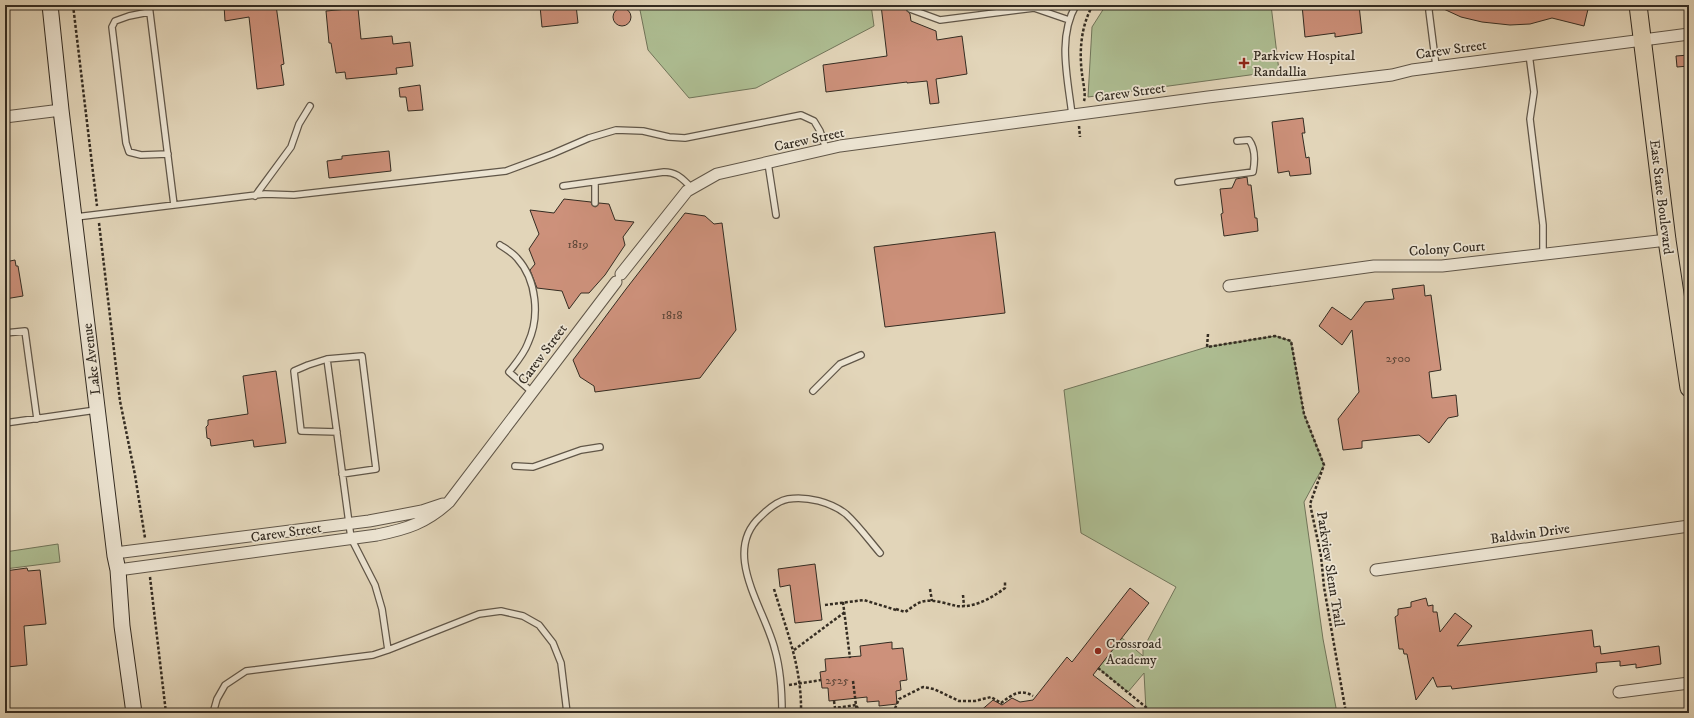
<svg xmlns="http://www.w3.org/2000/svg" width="1694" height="718" font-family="'IM FELL DW Pica',serif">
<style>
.green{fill:#aebe93;stroke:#71755a}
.building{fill:#cd917b;stroke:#342c22}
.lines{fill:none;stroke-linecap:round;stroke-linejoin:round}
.lane-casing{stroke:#605648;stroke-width:8}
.street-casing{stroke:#605648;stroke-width:13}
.secondary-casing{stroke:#342c22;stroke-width:17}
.primary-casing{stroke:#342c22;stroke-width:19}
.path{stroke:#342c22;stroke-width:2.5;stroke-dasharray:3 2;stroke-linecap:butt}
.lane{stroke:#ece4d2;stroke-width:5.5}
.street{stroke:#ece4d2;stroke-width:11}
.secondary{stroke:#ece4d2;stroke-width:15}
.primary{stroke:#e2d5b9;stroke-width:17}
.poi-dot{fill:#8f2418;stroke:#ece4d2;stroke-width:1.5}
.labels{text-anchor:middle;stroke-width:3.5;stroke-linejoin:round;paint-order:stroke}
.number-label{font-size:12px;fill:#5a4538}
.street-label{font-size:14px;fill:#342c22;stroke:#ece4d2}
.poi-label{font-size:14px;fill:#342c22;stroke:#ece4d2;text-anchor:start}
</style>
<rect width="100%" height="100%" fill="#e2d5b9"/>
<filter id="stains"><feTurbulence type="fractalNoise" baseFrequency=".005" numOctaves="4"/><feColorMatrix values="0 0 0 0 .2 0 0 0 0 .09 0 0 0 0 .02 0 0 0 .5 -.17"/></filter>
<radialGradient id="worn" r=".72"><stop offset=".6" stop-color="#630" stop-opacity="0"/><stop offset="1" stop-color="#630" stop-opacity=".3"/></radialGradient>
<path class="green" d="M 639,5 L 871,5 L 874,26 L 756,88 L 689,98 L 648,50 Z
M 1106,5 L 1271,5 L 1279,71 L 1088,97 L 1092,27 Z
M 1275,336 L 1291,341 L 1304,414 L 1324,465 L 1304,502 L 1323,639 L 1337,713 L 1156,713 L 1146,710 L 1144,673 L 1128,692 L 1098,668 L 1122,638 L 1143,656 L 1143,649 L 1176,587 L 1081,533 L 1064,390 L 1207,347 Z
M 58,544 L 60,562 L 5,569 L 5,552 Z"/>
<path class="building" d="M 224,5 L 276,5 L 284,64 L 281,65 L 284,85 L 257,89 L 249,17 L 225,21 Z
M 541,5 L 576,5 L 578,23 L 542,27 L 540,6 Z
M 881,5 L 909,5 L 906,9 L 910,14 L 911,21 L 936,31 L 937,40 L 962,36 L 967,74 L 936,79 L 939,103 L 930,104 L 927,81 L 907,83 L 907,82 L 826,92 L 823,65 L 887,56 Z
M 1302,5 L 1359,5 L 1362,33 L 1335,37 L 1335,33 L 1305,37 Z
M 1435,5 L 1589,5 L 1584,26 L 1552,18 L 1530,24 L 1510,25 L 1482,22 L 1461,17 Z
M 358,8 L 361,39 L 392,36 L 393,44 L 410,42 L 413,66 L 396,68 L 397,74 L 346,79 L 345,72 L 336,73 L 331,43 L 329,43 L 326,11 Z
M613 17a9 9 0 1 1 18 0a9 9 0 1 1-18 0Z
M 1689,55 L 1689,66 L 1677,67 L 1676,56 Z
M 420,85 L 423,110 L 408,111 L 406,97 L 400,97 L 399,88 Z
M 1303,118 L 1305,133 L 1302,133 L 1306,158 L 1309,157 L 1311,174 L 1290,176 L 1289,171 L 1278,173 L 1272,122 Z
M 389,151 L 391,171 L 329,178 L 327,161 L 342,159 L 342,156 Z
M 1247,177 L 1248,185 L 1251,185 L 1255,218 L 1257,218 L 1258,231 L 1224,236 L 1221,214 L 1223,213 L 1220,189 L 1232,188 L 1236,179 Z
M 564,199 L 591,202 L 592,205 L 595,207 L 597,206 L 599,203 L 609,204 L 615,220 L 634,222 L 623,237 L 625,245 L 605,275 L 589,293 L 581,293 L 569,309 L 562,291 L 537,288 L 530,270 L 535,264 L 529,249 L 539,234 L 530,210 L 554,213 Z
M 685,213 L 705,216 L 714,224 L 722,223 L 736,330 L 700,378 L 595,392 L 594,386 L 580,377 L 573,360 L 626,289 Z
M 995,232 L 1005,313 L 885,327 L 874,247 Z
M 15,260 L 16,266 L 18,266 L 23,296 L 5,299 L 5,262 Z
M 1424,285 L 1425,296 L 1431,295 L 1441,370 L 1429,372 L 1432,398 L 1456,395 L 1458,416 L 1448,418 L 1429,443 L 1419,435 L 1362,441 L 1362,448 L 1343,450 L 1338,419 L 1359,392 L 1352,330 L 1342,345 L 1319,326 L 1332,307 L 1351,320 L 1365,302 L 1394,299 L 1392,289 Z
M 276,371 L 286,443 L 254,447 L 253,440 L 211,446 L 210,439 L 207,438 L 206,427 L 208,425 L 208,420 L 248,414 L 243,376 Z
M 815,564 L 822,620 L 795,623 L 790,585 L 780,587 L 778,569 Z
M 27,568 L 28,571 L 40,570 L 46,624 L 24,626 L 27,665 L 7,667 L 5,654 L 5,571 Z
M 1130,588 L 1149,603 L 1093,675 L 1142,713 L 978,713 L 993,700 L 1002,705 L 1012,698 L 1020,702 L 1033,700 L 1067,657 L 1072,662 Z
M 1426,598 L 1428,606 L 1433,605 L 1433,612 L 1437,612 L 1440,632 L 1455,613 L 1472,626 L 1457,646 L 1592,630 L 1594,647 L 1600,646 L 1601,654 L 1659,646 L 1661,664 L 1636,668 L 1636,664 L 1620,666 L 1620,661 L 1596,663 L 1597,672 L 1452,689 L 1451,686 L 1437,687 L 1433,677 L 1416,700 L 1407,654 L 1404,654 L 1403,649 L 1399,649 L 1395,617 L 1398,615 L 1398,609 L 1411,607 L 1411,602 Z
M 892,642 L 892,649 L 903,648 L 907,680 L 900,681 L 901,690 L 896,691 L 897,704 L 879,706 L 879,701 L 867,702 L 867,697 L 829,701 L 828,688 L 822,688 L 820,672 L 826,671 L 825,659 L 861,656 L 860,646 Z"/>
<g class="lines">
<g class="lane-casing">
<path id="lane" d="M 149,5 L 174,205
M 1430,5 L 1429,11 L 1436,66
M 910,9 L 940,20 L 1034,8 L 1069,20
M 149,12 L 129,16 L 115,21 L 112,27 L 126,143 L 129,152 L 141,155 L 168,154
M 1529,54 L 1534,92 L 1530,119 L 1543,225 L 1543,254
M 1072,115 C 1068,79 1057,38 1076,5
M 768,163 L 776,215
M 1178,182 L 1253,172 C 1255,161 1256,149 1249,140 L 1237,141
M 563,186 L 664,172 C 678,172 683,180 692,188
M 255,196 L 291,147 L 299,124 L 310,106
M 595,203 L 595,182
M 76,217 L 265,194 L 294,195 L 506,171 L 552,154 L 589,138 L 616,130 L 643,131 L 669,137 L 685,138 L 801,115 L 814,121 L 820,131 L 826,149
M 500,245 C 506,249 513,253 517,258 C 537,280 540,317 528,343 C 524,354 516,363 509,372 L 532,392
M 5,333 L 25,331 L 37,419
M 327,359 L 308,365 L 294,371 L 301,431 L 337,432
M 813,391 L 840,364 L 861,355
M 5,423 L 96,410
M 515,466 L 533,467 L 581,450 L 600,447
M 388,650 L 479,614 L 501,611 L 523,616 L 539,625 L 553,643 L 561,663 L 567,713
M 213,713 L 217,699 L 225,685 L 246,671 L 373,655 L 388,650 L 382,609 L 375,585 L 351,538 L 327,359 L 362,356 L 376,469 L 342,474
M 782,713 C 782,691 781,671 775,650 C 765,609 721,553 760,517 C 768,509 777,501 788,499 C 807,496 831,502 846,514 C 858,525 869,540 880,553"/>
</g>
<g class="street-casing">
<path id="street" d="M 5,117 L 61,110
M 621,274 L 687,191 L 717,174 L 840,146 L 1208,97 L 1392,75 L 1412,70 L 1689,34
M 1229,286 L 1374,266 L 1442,266 L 1667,240
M 115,553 L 369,521 L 422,511 L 443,504
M 118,570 L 377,535 C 407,529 426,523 449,502 L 616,282
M 1376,570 L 1689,526
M 1619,692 L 1689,683"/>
</g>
<g class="secondary-casing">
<path id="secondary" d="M 50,5 L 61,110 L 115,556 L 118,570 L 122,626 L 134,713"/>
</g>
<g class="primary-casing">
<path id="primary" d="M 1638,5 L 1667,240 L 1689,388"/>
</g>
<path class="path" d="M 73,5 L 97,206
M 1084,101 C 1086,95 1083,82 1082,74 C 1079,51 1081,25 1093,5
M 1079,126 L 1080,137
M 99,223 L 120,401 L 135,475 L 145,538
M 1208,334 L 1207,347 L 1275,336 L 1291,341 L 1304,414 L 1324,465 L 1310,504 L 1321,556 L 1324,587 L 1346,713
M 150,577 L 166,713
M 774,589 C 787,632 802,668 801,713
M 930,589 L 932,601
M 963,595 L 964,606
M 843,602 L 850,658
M 825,605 L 864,600 L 896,610
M 896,609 L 905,612 C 910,609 915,604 921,602 C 932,598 946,604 957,606 C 974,608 992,598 1005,588 L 1005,582
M 794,650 L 845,612
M 1098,668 L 1153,713
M 853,681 L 857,713
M 789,685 L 821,680
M 834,701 L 835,708 L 856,705
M 856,706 L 863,713
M 893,713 L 899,699 L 923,687 L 934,689 L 959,701 L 975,701 L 991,697 L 1001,703 C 1012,695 1020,688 1033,696"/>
<use href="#lane" class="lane"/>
<use href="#street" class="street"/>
<use href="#secondary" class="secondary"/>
<use href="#primary" class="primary"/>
</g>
<g class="poi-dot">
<path d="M1242 57h4v4h4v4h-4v4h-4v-4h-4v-4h4z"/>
<circle cx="1098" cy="651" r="4"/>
</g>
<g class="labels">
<g class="number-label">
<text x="578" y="248">1819</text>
<text x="672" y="319">1818</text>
<text x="1398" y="362">2500</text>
<text x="837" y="684">2525</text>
</g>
<g class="street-label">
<text transform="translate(1451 49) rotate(-8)" y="5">Carew Street</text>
<text transform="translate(1130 92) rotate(-8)" y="5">Carew Street</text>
<text transform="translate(809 139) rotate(-12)" y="5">Carew Street</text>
<text transform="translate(1662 197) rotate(83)" y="5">East State Boulevard</text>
<text transform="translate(1447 248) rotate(-4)" y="5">Colony Court</text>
<text transform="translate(542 354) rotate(-53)" y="5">Carew Street</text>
<text transform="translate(91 359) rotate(-97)" y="5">Lake Avenue</text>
<text transform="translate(286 532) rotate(-8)" y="5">Carew Street</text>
<text transform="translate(1530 533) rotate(-8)" y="5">Baldwin Drive</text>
<text transform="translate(1331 569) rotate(81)" y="5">Parkview Slenn Trail</text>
</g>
<g class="poi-label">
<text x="1253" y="60">Parkview Hospital<tspan x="1253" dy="16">Randallia</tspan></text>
<text x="1106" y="648">Crossroad<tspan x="1106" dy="16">Academy</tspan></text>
</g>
</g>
<rect width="1694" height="718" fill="none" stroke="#e2d5b9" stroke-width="20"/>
<rect x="6" y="6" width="1682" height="706" fill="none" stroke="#342c22" stroke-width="2"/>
<rect x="10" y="10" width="1674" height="698" fill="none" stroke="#342c22"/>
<rect width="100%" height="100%" filter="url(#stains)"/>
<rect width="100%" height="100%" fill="url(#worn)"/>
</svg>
